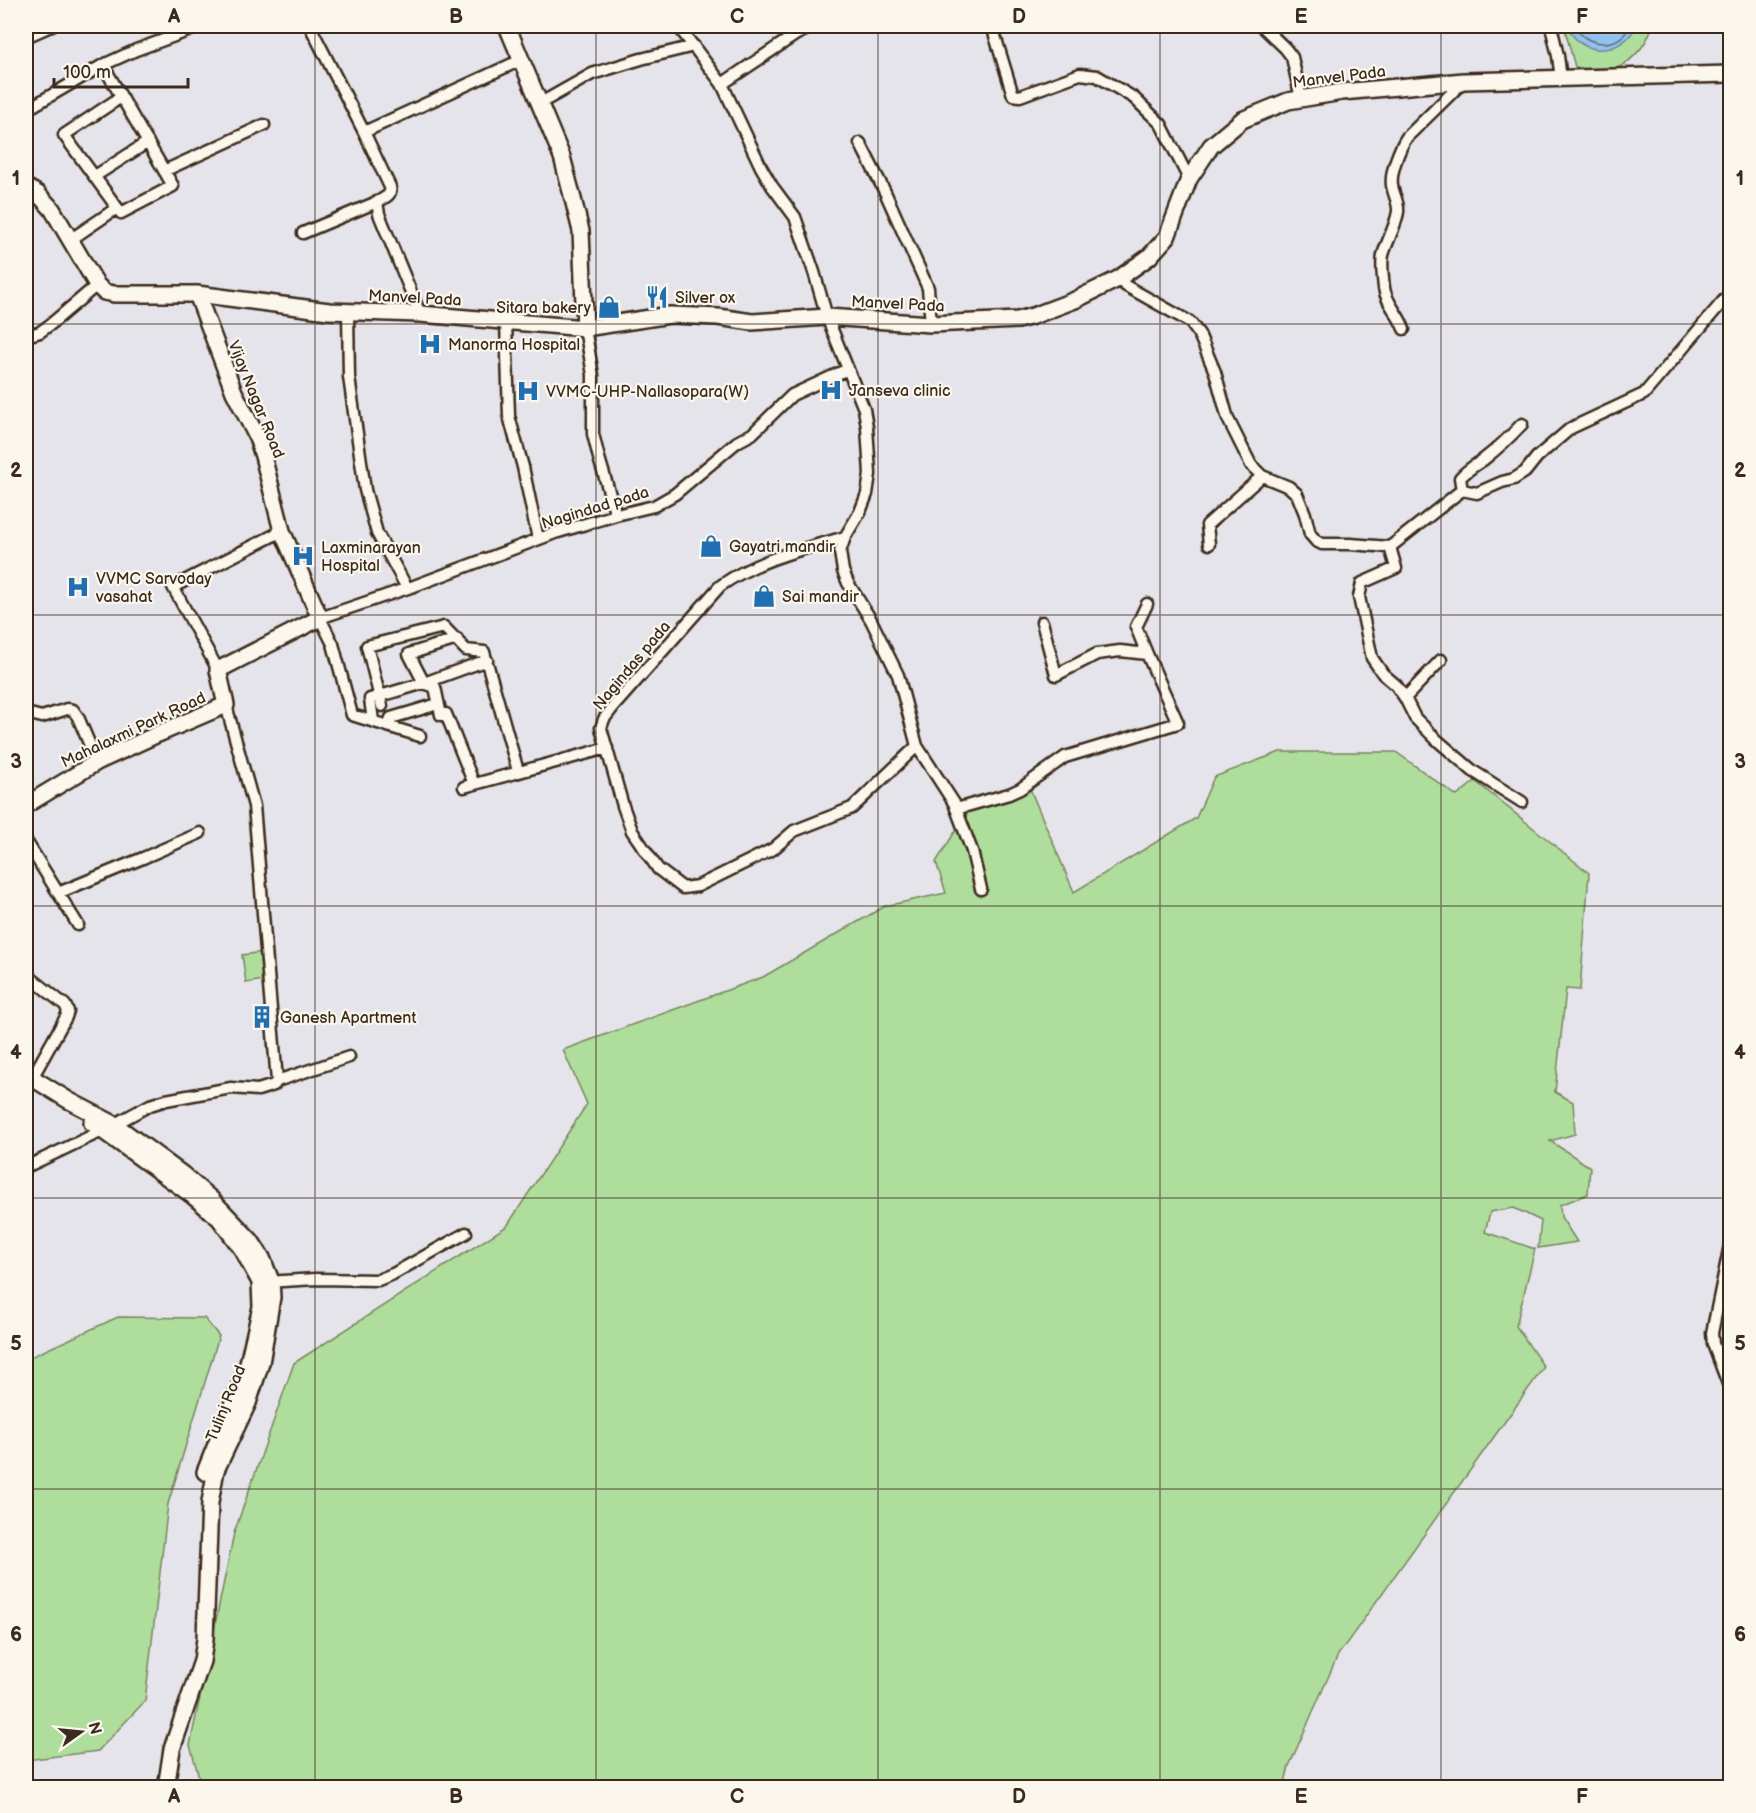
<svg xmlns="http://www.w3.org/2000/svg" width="1756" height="1813" font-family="'Balsamiq Sans',sans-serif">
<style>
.green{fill:#afdd9c;stroke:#75845d;stroke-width:1.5}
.water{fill:#92c1ed;stroke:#6f859a;stroke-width:1.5}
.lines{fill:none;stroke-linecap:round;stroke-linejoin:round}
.shore{stroke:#5e6671;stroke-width:1.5}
.street-casing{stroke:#3b2a1e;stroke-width:15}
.secondary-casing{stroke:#3b2a1e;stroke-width:20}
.street{stroke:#fbf7ec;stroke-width:10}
.secondary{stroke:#fbf7ec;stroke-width:15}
.grid{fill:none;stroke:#3b2a1e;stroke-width:1.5;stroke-opacity:0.55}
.labels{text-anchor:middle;stroke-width:4.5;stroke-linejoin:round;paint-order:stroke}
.street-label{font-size:16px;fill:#3b2a1e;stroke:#fbf7ec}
.poi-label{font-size:16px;fill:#3b2a1e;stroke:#fbf7ec;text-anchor:start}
.neatline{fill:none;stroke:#3b2a1e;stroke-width:2}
.grid-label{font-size:20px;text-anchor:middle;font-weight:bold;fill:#3b2a1e}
</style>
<rect width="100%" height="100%" fill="#e6e4eb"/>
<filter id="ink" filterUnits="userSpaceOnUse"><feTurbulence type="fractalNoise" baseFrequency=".0167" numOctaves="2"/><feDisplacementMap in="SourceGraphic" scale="12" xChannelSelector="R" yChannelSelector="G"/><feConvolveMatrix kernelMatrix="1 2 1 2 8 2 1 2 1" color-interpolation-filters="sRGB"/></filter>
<g filter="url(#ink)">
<path class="green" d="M 1564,26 L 1652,26 C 1648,44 1628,68 1608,71 C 1599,72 1583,68 1575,67 Z
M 1280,752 L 1396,752 L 1457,796 L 1475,781 L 1589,873 L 1580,990 L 1566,989 L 1555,1092 L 1573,1102 L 1575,1134 L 1550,1141 L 1590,1167 L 1588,1194 L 1560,1205 L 1561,1217 L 1577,1242 L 1538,1248 L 1541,1221 L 1514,1208 L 1490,1212 L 1485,1232 L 1535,1249 L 1516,1326 L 1544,1367 L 1338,1655 L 1289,1766 L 1284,1787 L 202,1788 L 190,1745 L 234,1533 L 294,1363 L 507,1226 L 587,1104 L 563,1050 L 763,977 L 885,906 L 946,893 L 936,862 L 968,811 L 1030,789 L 1074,892 L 1196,818 L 1214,777 Z
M 263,952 L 264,980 L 246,983 L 242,955 Z
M 118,1317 L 204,1318 L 219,1336 L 168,1504 L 145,1701 L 98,1751 L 26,1760 L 26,1359 Z"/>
<path class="water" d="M 1568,26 L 1636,26 C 1623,55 1580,59 1568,26 Z"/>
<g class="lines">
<path class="shore" d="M 1574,26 C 1586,47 1619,50 1630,26"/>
<g class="street-casing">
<path id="street" d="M 310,26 L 364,132 L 390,187 C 392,196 384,198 377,202 L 379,214 L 420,314
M 678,26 L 722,84 L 761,167 L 772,186 L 795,217 L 814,272 L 827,317 L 864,409 L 867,427 L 870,474 L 867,494 L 860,512 L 845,537 L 840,552 L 843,571 L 848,583 L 871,620 L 898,675 L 917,746 L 954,803 L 972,851 L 981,889
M 992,26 L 1013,95 L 1020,96 L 1080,74 L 1097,76 L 1134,98 L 1161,124 L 1189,179
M 1262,26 L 1285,48 L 1292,57 L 1301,99
M 1551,26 L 1558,56 L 1561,79
M 26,37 L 51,26
M 103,65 L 173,186 L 121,213 L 64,135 L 121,97
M 722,84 L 795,35 L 813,26
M 539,104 L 592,74 L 641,59 L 694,46
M 26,110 L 103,65 L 136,50 L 196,28 L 195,26
M 364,132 L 521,60
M 860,143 L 885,192 L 928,288 L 931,324
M 164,171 L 264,125
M 95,176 L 148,142
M 303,233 L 377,202
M 70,240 L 117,208
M 1118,279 L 1126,286 L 1190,322 L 1199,334 L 1215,372 L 1228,419 L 1251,465 L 1262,476 L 1289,487 L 1297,494 L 1305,514 L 1310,534 L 1316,541 L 1322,544 L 1350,544 L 1390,547 L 1462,490 L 1460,478 C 1467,470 1474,466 1483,460 C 1497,449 1510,437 1522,424
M 348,312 L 349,377 L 365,490 L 377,533 L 407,588
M 506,322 L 509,416 L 523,467 L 538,539
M 585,328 L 593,375 L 593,434 L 599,458 L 616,515
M 1404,329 C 1399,314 1386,303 1384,288 C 1383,278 1381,265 1383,255 C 1387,241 1395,228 1398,212 C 1399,202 1393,194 1392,185 C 1390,172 1400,147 1407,137 L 1464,81
M 26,336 L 40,332 L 51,324 L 97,285
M 1462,490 L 1477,493 L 1502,482 L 1514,479 L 1525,472 L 1537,457 L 1571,428 L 1644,394 L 1730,293
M 845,537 C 801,550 758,559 720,586 L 614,706 L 604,719 L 601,728 L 623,806 L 632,831 L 658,869 L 683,888 L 698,886 L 773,849 L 794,831 L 852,808 L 917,746
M 1209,544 L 1207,525 L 1262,476
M 1390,547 L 1396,568 L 1362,583 L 1359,597 L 1372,658 L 1383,674 L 1396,685 L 1405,698 L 1415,718 L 1437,740 L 1473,771 L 1522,802
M 457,639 L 409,654 L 424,683 L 435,687 L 441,715 L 446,714 L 474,784
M 1147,654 L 1136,627 L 1147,604
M 218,670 L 173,587 L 282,531
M 1405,698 L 1441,660
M 382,706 L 367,646 L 444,627 L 466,650 L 484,652 L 518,771
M 26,713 L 42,717 L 67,709 L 73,710 L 78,717 L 97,762
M 373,721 L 370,699 L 424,683 L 487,660
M 389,726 L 391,718 L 438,704
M 420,736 L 352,715 L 333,644 L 320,618 L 414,586 L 555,533 L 616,515 L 654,506 L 675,494 L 737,442 L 752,434 L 792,395 L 848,369
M 464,787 L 607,748
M 956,809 L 1009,794 L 1020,789 L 1065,757 L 1178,723 L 1147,654 L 1120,651 L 1097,654 L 1056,675 L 1042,622
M 26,841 L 78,925
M 58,893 L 143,858 L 200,833
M 26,974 L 65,1005 L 68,1011 L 66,1017 L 32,1078
M 277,1081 L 349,1057
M 26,1167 L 104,1130 L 150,1105 L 166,1100 L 231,1088 L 258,1090 L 274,1085 L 277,1081 L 254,806 L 226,705
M 1730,1245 L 1712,1333 L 1713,1344 L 1730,1389
M 266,1282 L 316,1279 L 378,1280 L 393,1274 L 466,1233"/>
</g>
<g class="secondary-casing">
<path id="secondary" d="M 507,26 L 562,157 L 573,199 L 581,231 L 585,328
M 26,187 L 38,194 L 52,209 L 97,285 L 104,292 L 114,294 L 197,294 L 329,311 L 420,314 L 585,328 L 670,315 L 718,317 L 752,322 L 827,317 L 931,324 L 1018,320 L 1033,316 L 1075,300 L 1118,279 L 1149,257 L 1167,237 L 1189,179 L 1211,146 L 1242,120 L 1288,101 L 1342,92 L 1464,81 L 1730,74
M 26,805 L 97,762 L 158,734 L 226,705 L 218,670 L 320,618 L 282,531 L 263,456 L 257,437 L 234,392 L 197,294
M 26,1074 L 68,1100 L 114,1124 L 182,1174 L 211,1199 L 251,1241 L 262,1258 L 271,1281 L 272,1297 L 261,1363 L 248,1403 L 216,1470 L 210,1502 L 205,1639 L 202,1661 L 172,1749 L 166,1788
M 92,1123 L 193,1196 L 219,1218 L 242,1249 L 260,1282 L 261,1307 L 247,1368 L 205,1472"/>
</g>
<use href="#street" class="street"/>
<use href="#secondary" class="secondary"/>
</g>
</g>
<path class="grid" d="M 315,26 L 315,1788M 596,26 L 596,1788M 878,26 L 878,1788M 1160,26 L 1160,1788M 1441,26 L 1441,1788M 26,324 L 1730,324M 26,615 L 1730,615M 26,906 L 1730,906M 26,1198 L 1730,1198M 26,1489 L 1730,1489"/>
<defs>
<g id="restaurant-bare" transform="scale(1.8)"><path d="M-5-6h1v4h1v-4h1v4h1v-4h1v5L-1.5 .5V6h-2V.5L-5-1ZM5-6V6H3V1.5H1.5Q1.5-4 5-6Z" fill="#1f6fb2" stroke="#fbf7ec" stroke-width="2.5" paint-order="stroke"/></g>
<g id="shop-bare" transform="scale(1.8)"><path d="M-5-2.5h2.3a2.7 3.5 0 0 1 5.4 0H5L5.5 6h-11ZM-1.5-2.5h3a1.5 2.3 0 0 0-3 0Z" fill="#1f6fb2" stroke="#fbf7ec" stroke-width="2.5" paint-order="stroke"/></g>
<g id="hospital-bare" transform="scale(1.8)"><path d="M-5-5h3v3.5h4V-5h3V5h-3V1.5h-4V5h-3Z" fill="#1f6fb2" stroke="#fbf7ec" stroke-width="2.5" paint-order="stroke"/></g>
<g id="building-bare" transform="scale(1.8)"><path d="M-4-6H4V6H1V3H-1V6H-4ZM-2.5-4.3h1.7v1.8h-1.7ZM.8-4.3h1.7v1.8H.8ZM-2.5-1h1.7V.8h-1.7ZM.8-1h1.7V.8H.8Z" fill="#1f6fb2" stroke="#fbf7ec" stroke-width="2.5" paint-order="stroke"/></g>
</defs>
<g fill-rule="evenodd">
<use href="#restaurant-bare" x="657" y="297"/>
<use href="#shop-bare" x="609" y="307"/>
<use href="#hospital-bare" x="430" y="344"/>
<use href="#hospital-bare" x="831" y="390"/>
<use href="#hospital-bare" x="528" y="391"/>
<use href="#shop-bare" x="711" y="546"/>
<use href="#hospital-bare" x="303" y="556"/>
<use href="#hospital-bare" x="78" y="587"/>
<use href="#shop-bare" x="764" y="596"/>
<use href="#building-bare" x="262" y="1017"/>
</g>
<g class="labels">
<g class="street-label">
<text transform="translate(1339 76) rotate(-7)" y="6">Manvel Pada</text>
<text transform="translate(415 297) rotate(3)" y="6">Manvel Pada</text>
<text transform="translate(898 303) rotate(3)" y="6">Manvel Pada</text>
<text transform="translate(257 399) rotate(68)" y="6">Vijay Nagar Road</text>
<text transform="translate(595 507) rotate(-17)" y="6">Nagindad pada</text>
<text transform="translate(631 665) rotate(-50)" y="6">Nagindas pada</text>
<text transform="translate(133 729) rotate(-25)" y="6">Mahalaxmi Park Road</text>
<text transform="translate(225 1403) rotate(-68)" y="6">Tulinj Road</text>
</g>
<g class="poi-label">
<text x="675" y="303">Silver ox</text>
<text x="591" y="313" text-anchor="end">Sitara bakery</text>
<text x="448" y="350">Manorma Hospital</text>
<text x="849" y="396">Janseva clinic</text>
<text x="546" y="397">VVMC-UHP-Nallasopara(W)</text>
<text x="729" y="552">Gayatri mandir</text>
<text x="321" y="553">Laxminarayan<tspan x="321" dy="18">Hospital</tspan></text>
<text x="96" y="584">VVMC Sarvoday<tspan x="96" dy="18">vasahat</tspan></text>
<text x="782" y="602">Sai mandir</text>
<text x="280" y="1023">Ganesh Apartment</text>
</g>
</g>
<rect width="1756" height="1813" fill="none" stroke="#fbf7ec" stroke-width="66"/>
<g transform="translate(81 1732) rotate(75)" stroke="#fbf7ec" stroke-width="4.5" paint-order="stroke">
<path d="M0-4.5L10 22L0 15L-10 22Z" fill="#3b2a1e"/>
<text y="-9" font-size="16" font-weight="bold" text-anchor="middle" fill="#3b2a1e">N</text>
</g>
<path d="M54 78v9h134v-9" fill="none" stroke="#3b2a1e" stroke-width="3"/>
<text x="63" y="78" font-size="18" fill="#3b2a1e" stroke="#fbf7ec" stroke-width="4.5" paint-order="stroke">100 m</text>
<rect x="33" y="33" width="1690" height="1747" class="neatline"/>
<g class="grid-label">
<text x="174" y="23">A</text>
<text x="456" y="23">B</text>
<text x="737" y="23">C</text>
<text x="1019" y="23">D</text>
<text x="1301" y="23">E</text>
<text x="1582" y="23">F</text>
<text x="16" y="185">1</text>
<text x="1740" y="185">1</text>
<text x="16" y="477">2</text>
<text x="1740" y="477">2</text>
<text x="16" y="768">3</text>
<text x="1740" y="768">3</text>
<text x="16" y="1059">4</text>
<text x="1740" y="1059">4</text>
<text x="16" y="1350">5</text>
<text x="1740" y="1350">5</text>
<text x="16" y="1641">6</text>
<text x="1740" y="1641">6</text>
<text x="174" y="1803">A</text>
<text x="456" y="1803">B</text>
<text x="737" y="1803">C</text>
<text x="1019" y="1803">D</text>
<text x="1301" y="1803">E</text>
<text x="1582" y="1803">F</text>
</g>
</svg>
